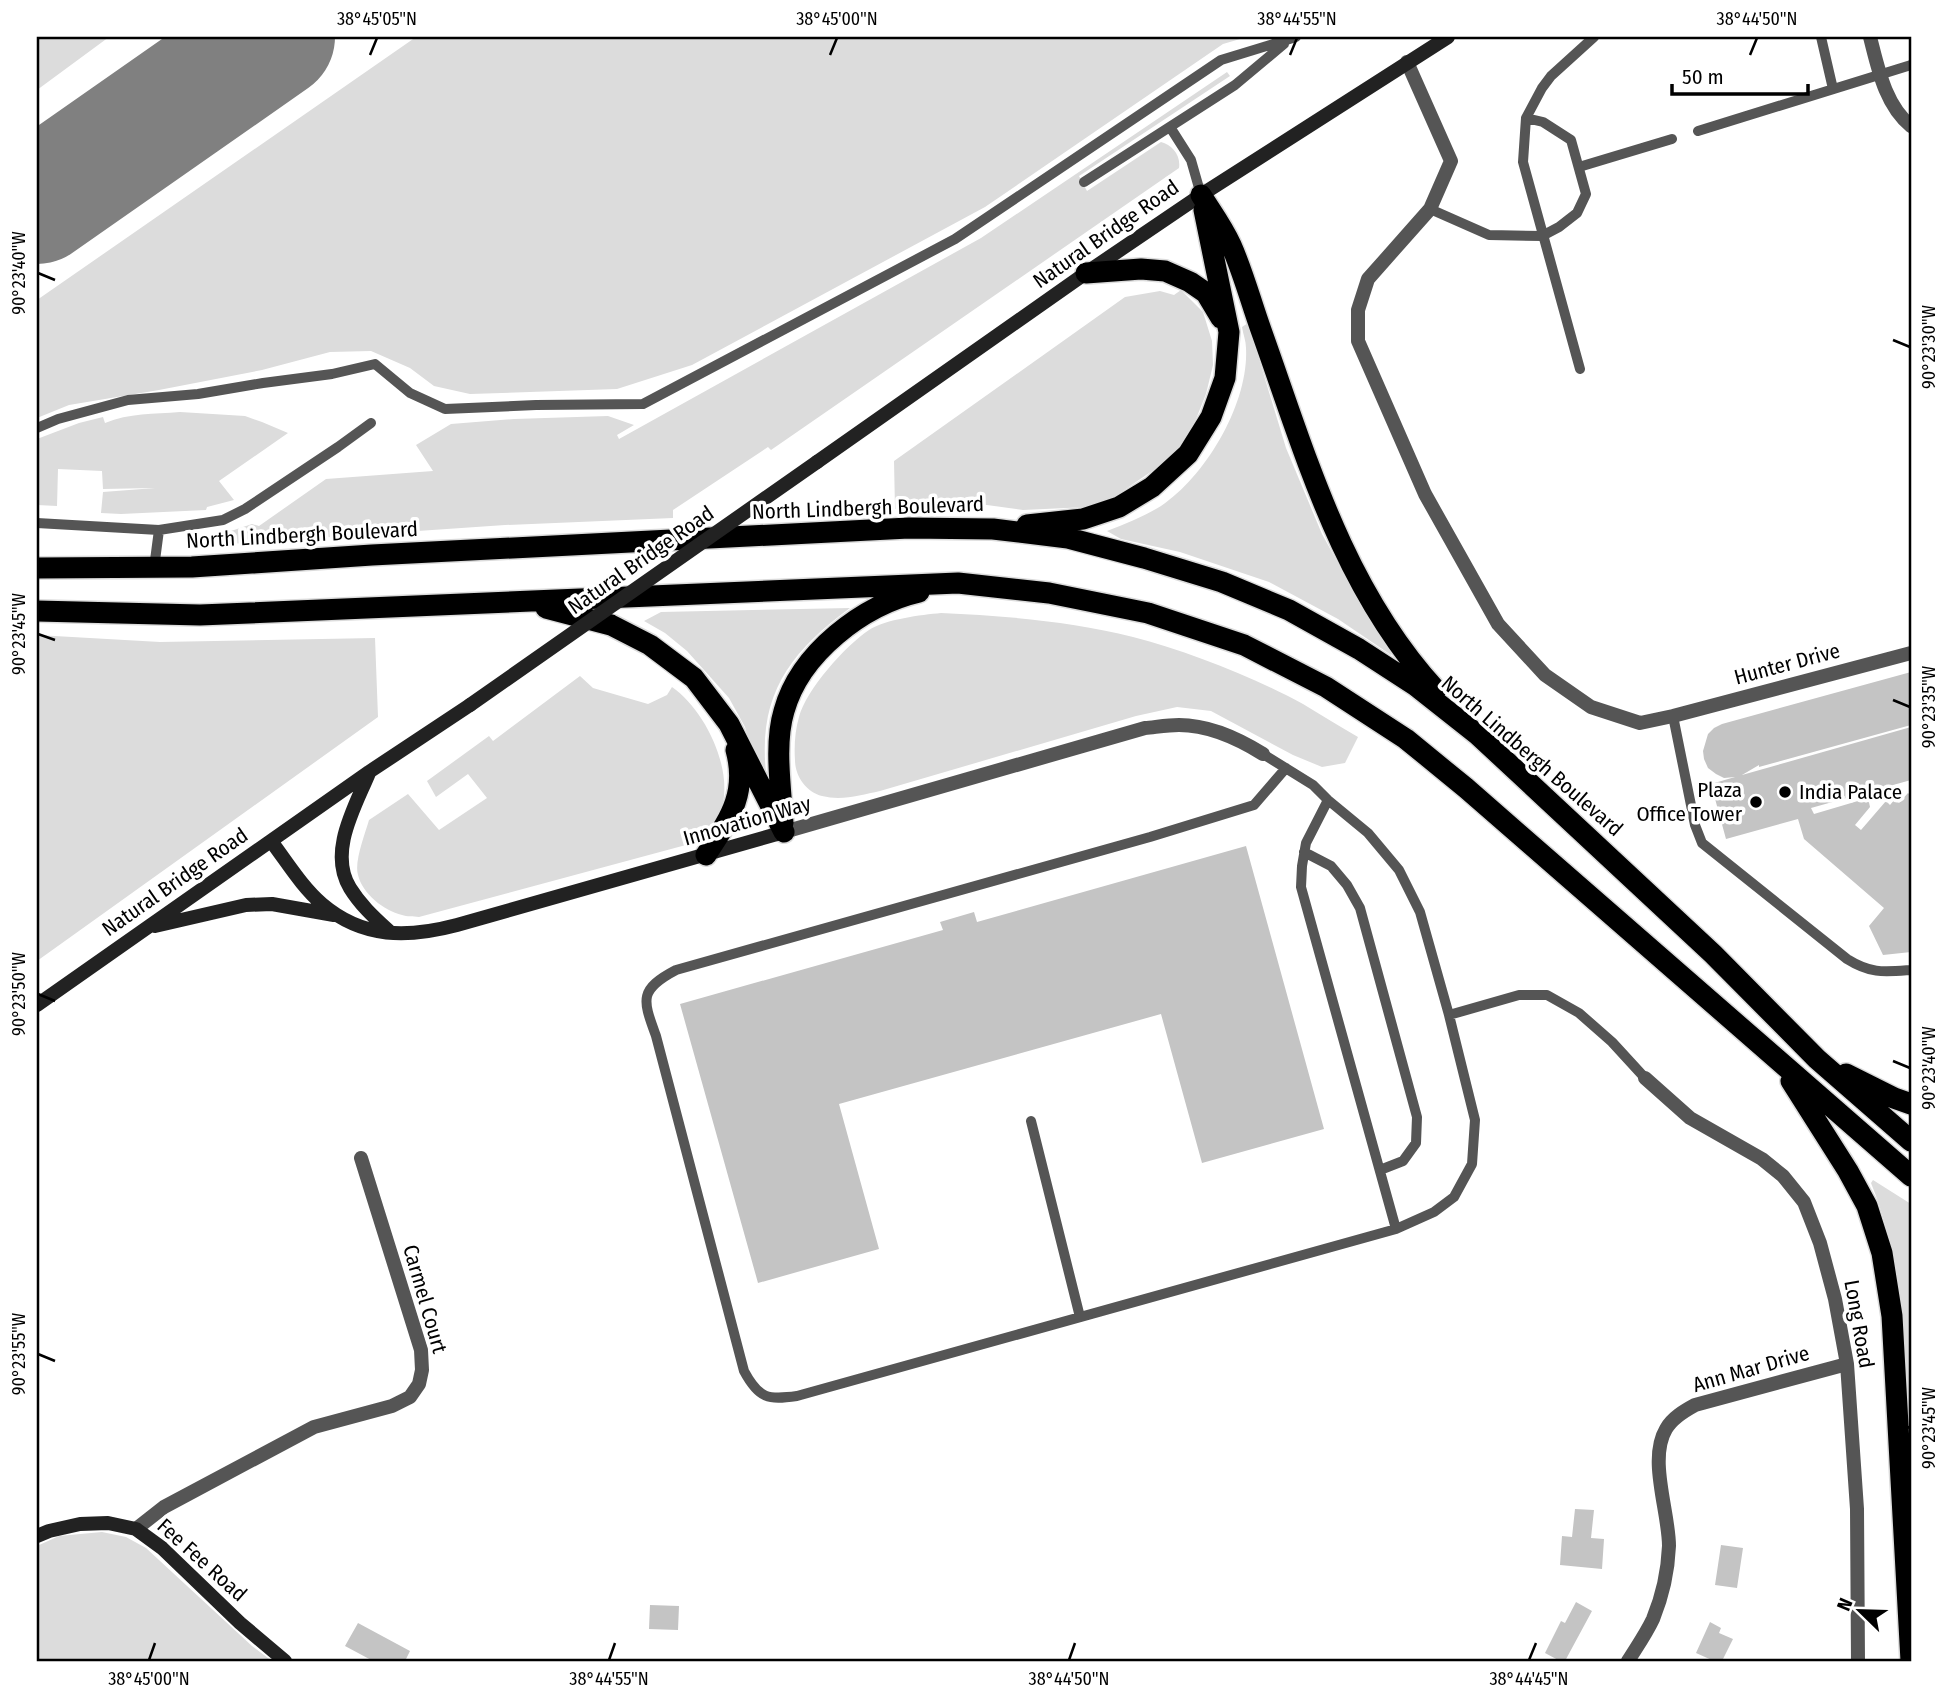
<svg xmlns="http://www.w3.org/2000/svg" width="1948" height="1698" font-family="'Fira Sans Condensed',sans-serif">
<style>
.green{fill:#dcdcdc}
.lines{fill:none;stroke-linecap:round;stroke-linejoin:round}
.taxiway{stroke:#808080;stroke-width:49}
.runway{stroke:#808080;stroke-width:124}
.building{fill:#c4c4c4}
.highway-casing{stroke:#dbdbdb;stroke-width:24}
.lane{stroke:#555;stroke-width:10}
.street{stroke:#555;stroke-width:14}
.secondary{stroke:#222;stroke-width:14}
.highway{stroke:#000;stroke-width:21}
.secondary-bridge{stroke:#222;stroke-width:14}
.ticks{fill:none;stroke:#000;stroke-width:2.5}
.poi-dot{fill:#000;stroke:#fff;stroke-width:2.5}
.labels{text-anchor:middle;stroke-width:7;stroke-linejoin:round;paint-order:stroke}
.street-label{font-size:21px;fill:#000;stroke:#fff}
.poi-label{font-size:21px;fill:#000;stroke:#fff;text-anchor:end}
.neatline{fill:none;stroke:#000;stroke-width:2.5}
.ticks-label{font-size:18px;text-anchor:middle;fill:#000}
</style>
<rect width="100%" height="100%" fill="#fff"/>
<path class="green" d="M 37,37 L 109,37 L 37,90 Z
M 416,37 L 1247,37 L 1223,44 L 985,207 L 692,365 L 617,389 L 470,394 L 434,386 L 410,368 L 371,351 L 330,352 L 262,370 L 159,390 L 69,405 L 37,418 L 37,300 Z
M 1227,72 L 1230,76 L 1079,176 L 1087,191 L 1161,142 C 1172,145 1181,155 1179,168 L 771,450 L 768,447 L 673,510 L 673,518 L 505,525 L 215,545 L 216,536 L 252,524 L 259,526 L 326,479 L 433,471 L 416,445 L 451,424 L 514,419 L 608,416 L 634,425 L 617,435 L 619,439 L 981,238 Z
M 1181,290 L 1203,312 L 1212,341 L 1213,365 L 1206,394 L 1196,419 L 1177,450 L 1155,469 L 1114,497 L 1088,507 L 1023,510 L 987,505 L 922,505 L 895,509 L 894,461 L 1125,297 L 1160,291 L 1174,295 Z
M 1248,323 L 1286,448 L 1322,534 L 1364,610 L 1395,650 L 1391,655 L 1338,619 L 1269,582 L 1180,552 L 1121,539 L 1107,531 C 1125,524 1145,516 1161,506 C 1206,476 1249,403 1246,348 C 1246,341 1243,334 1242,327 Z
M 180,412 L 245,416 L 262,422 L 288,433 L 219,481 L 234,500 L 207,507 L 206,510 L 121,514 L 101,513 L 103,492 L 155,488 L 103,489 L 102,471 L 58,469 L 57,506 L 37,505 L 37,439 L 79,423 L 103,417 L 105,423 C 129,413 154,414 180,412 Z
M 850,608 C 789,653 758,695 766,773 L 754,761 L 745,727 L 729,698 L 687,651 L 665,633 L 644,621 L 661,612 Z
M 941,613 C 1006,616 1070,621 1133,637 C 1187,651 1254,677 1303,704 C 1321,715 1339,726 1358,737 L 1345,763 L 1322,767 L 1293,755 L 1211,711 L 1177,707 L 1136,716 L 880,791 C 861,795 842,801 822,796 C 806,792 795,776 795,760 C 794,746 795,731 799,717 C 806,690 845,646 869,630 C 886,619 921,615 941,613 Z
M 37,635 L 160,642 L 375,638 L 378,717 L 37,961 Z
M 580,676 L 593,688 L 648,704 L 667,695 L 672,687 C 704,709 733,767 722,807 C 718,819 706,833 697,842 L 419,917 C 413,916 407,917 402,915 C 384,911 362,893 358,875 C 354,862 365,834 369,820 L 408,794 L 439,830 L 487,798 L 468,774 L 436,797 L 427,781 L 489,736 L 493,741 Z
M 1873,1180 L 1911,1204 L 1911,1466 C 1906,1368 1908,1275 1871,1183 Z
M 102,1532 L 126,1537 L 146,1548 L 252,1646 L 272,1661 L 37,1661 L 37,1546 L 59,1536 Z"/>
<g class="lines">
<path class="taxiway" d="M 37,199 L 220,37"/>
<path class="runway" d="M 37,202 L 273,37"/>
</g>
<path class="building" d="M 1911,672 L 1911,725 L 1759,767 L 1759,765 L 1742,775 L 1911,727 L 1911,780 L 1811,808 L 1814,814 L 1868,798 L 1870,807 L 1855,825 L 1861,830 L 1886,801 L 1890,805 L 1895,799 L 1899,803 L 1908,793 L 1911,796 L 1911,952 L 1883,955 L 1869,926 L 1884,908 L 1804,839 L 1798,819 L 1726,839 L 1711,784 L 1735,777 L 1724,778 L 1716,774 L 1708,768 L 1704,759 L 1703,751 L 1708,734 L 1714,728 L 1722,724 Z
M 1246,846 L 1324,1129 L 1202,1163 L 1161,1014 L 839,1104 L 879,1249 L 758,1283 L 680,1004 L 943,930 L 940,922 L 974,912 L 977,922 Z
M 1575,1509 L 1594,1510 L 1591,1538 L 1604,1539 L 1602,1569 L 1560,1565 L 1562,1536 L 1572,1537 Z
M 1721,1545 L 1743,1548 L 1737,1588 L 1715,1585 Z
M 1576,1602 L 1592,1611 L 1565,1661 L 1560,1661 L 1545,1653 L 1561,1621 L 1565,1623 Z
M 650,1605 L 679,1606 L 678,1630 L 649,1629 Z
M 1710,1622 L 1721,1628 L 1719,1633 L 1733,1639 L 1722,1661 L 1714,1661 L 1696,1653 Z
M 358,1623 L 410,1651 L 405,1661 L 373,1661 L 345,1646 Z"/>
<g class="lines">
<g class="highway-casing">
<path id="highway" d="M 1201,195 C 1211,211 1223,227 1231,245 C 1243,272 1251,302 1261,330 C 1306,456 1343,589 1436,690
M 1086,273 L 1141,269 L 1165,271 L 1190,282 L 1206,293 L 1221,318
M 1027,525 L 1083,519 L 1119,507 L 1152,487 L 1188,454 L 1211,417 L 1225,378 L 1229,332 L 1204,210
M 37,568 L 192,567 L 372,555 L 909,528 L 993,529 L 1068,538 L 1144,558 L 1222,582 L 1289,610 L 1359,649 L 1416,686 L 1478,735 L 1713,954 L 1817,1059 L 1911,1141
M 546,608 L 611,625 L 650,645 L 694,678 L 729,724 L 784,832
M 37,611 L 200,615 L 958,583 L 1049,593 L 1148,613 L 1244,645 L 1326,687 L 1406,739 L 1466,788 L 1911,1176
M 783,823 C 781,788 774,744 784,711 C 800,653 863,605 919,592
M 706,855 C 729,819 748,794 736,750
M 1846,1074 L 1894,1098 L 1911,1104
M 1791,1081 L 1848,1171 L 1867,1206 L 1882,1253 L 1892,1316 L 1911,1661"/>
</g>
<path class="lane" d="M 1821,37 L 1833,89
M 1170,127 L 1191,160 L 1201,195
M 1698,131 L 1911,65
M 1579,167 L 1672,139
M 1084,182 L 1235,85 L 1284,44
M 1430,209 L 1489,235 L 1542,236 L 1559,227 L 1577,213 L 1586,194 L 1571,140 L 1543,122 L 1526,118
M 1580,369 L 1523,162 L 1526,118 L 1542,88 L 1551,76 L 1594,37
M 37,428 L 58,419 L 128,400 L 198,394 L 263,383 L 332,374 L 375,364 L 410,393 L 445,409 L 536,405 L 643,404 L 955,239 L 1221,60 L 1296,37
M 37,523 L 159,530
M 154,568 L 159,530 L 223,520 L 245,509 L 338,447 L 371,423
M 1673,716 L 1695,825 L 1702,843 L 1847,959 C 1871,974 1884,972 1911,970
M 1263,754 L 1313,785 L 1328,800 L 1368,833 L 1399,870 L 1420,912 L 1449,1015 L 1519,995 L 1547,995 L 1579,1013 L 1612,1042 L 1645,1078
M 1286,768 L 1254,805 L 1150,837 L 676,970 C 638,990 643,1000 656,1036 L 744,1371 C 759,1399 768,1400 797,1396 L 1396,1229 L 1434,1212 L 1454,1197 L 1472,1164 L 1475,1120 L 1449,1015
M 1328,800 L 1306,843 L 1302,866 L 1301,887 L 1396,1229
M 1304,852 L 1331,866 L 1347,885 L 1360,908 L 1417,1117 L 1416,1143 L 1403,1161 L 1380,1170
M 1031,1121 L 1080,1317"/>
<path class="street" d="M 1870,37 C 1878,68 1885,105 1911,126
M 1407,62 L 1451,161 L 1430,209 L 1368,279 L 1358,310 L 1358,341 L 1425,494 L 1498,624 L 1545,675 L 1591,707 L 1640,723 L 1673,716 L 1911,653
M 784,832 L 1145,728 C 1156,727 1168,725 1179,725 C 1208,725 1239,739 1263,754
M 1645,1078 L 1690,1118 L 1762,1159 L 1783,1176 L 1804,1202 L 1820,1243 L 1835,1299 L 1847,1364 L 1857,1509 L 1858,1661
M 136,1529 L 164,1507 L 314,1427 L 392,1406 L 410,1397 L 419,1384 L 422,1370 L 421,1350 L 361,1158
M 1628,1661 C 1636,1648 1646,1634 1653,1619 C 1662,1597 1668,1570 1669,1546 C 1669,1512 1648,1459 1666,1429 C 1672,1418 1684,1411 1695,1405 L 1847,1364"/>
<path class="secondary" d="M 817,462 L 1086,273 L 1201,195 L 1448,37
M 369,773 C 355,807 328,852 350,888 C 361,906 376,919 391,933
M 271,841 C 287,862 302,887 322,904 C 363,939 408,938 457,925 L 784,832
M 155,926 L 246,905 L 272,904 L 334,915
M 37,1005 L 369,772 L 470,705
M 37,1536 L 49,1531 L 80,1524 L 108,1523 L 136,1529 L 162,1548 L 240,1623 L 285,1661"/>
<use href="#highway" class="highway"/>
<path class="secondary-bridge" d="M 470,705 L 817,462"/>
</g>
<path class="ticks" d="M 370,55 L 377,38M 830,55 L 837,38M 1290,55 L 1297,38M 1750,55 L 1757,38M 38,273 L 55,280M 1893,340 L 1910,347M 38,634 L 55,640M 1893,700 L 1910,707M 38,994 L 55,1001M 1893,1061 L 1910,1068M 38,1354 L 55,1361M 1893,1421 L 1910,1428M 149,1660 L 155,1643M 609,1660 L 615,1643M 1069,1660 L 1075,1643M 1529,1660 L 1536,1643"/>
<g class="poi-dot">
<circle cx="1785" cy="792" r="7"/>
<circle cx="1756" cy="802" r="7"/>
</g>
<g class="labels">
<g class="street-label">
<text transform="translate(1106 234) rotate(-35)" y="7">Natural Bridge Road</text>
<text transform="translate(868 508) rotate(-2)" y="7">North Lindbergh Boulevard</text>
<text transform="translate(302 535) rotate(-3)" y="7">North Lindbergh Boulevard</text>
<text transform="translate(641 560) rotate(-35)" y="7">Natural Bridge Road</text>
<text transform="translate(1787 664) rotate(-15)" y="7">Hunter Drive</text>
<text transform="translate(1532 756) rotate(41)" y="7">North Lindbergh Boulevard</text>
<text transform="translate(747 821) rotate(-16)" y="7">Innovation Way</text>
<text transform="translate(175 882) rotate(-35)" y="7">Natural Bridge Road</text>
<text transform="translate(425 1299) rotate(74)" y="7">Carmel Court</text>
<text transform="translate(1859 1324) rotate(80)" y="7">Long Road</text>
<text transform="translate(1751 1369) rotate(-16)" y="7">Ann Mar Drive</text>
<text transform="translate(202 1560) rotate(42)" y="7">Fee Fee Road</text>
</g>
<g class="poi-label">
<text x="1742" y="797">Plaza<tspan x="1742" dy="24">Office Tower</tspan></text>
<text x="1799" y="799" text-anchor="start">India Palace</text>
</g>
</g>
<rect width="1948" height="1698" fill="none" stroke="#ffffff" stroke-width="77"/>
<g transform="translate(1860 1611) rotate(293)" stroke="#ffffff" stroke-width="5" paint-order="stroke">
<path d="M0-5L12 26L0 18L-12 26Z" fill="#000000"/>
<text y="-10" font-size="19" font-weight="bold" text-anchor="middle" fill="#000000">N</text>
</g>
<path d="M1672 84v10h136v-10" fill="none" stroke="#000000" stroke-width="3.5"/>
<text x="1682" y="84" font-size="21" fill="#000000" stroke="#ffffff" stroke-width="5" paint-order="stroke">50 m</text>
<rect x="38" y="38" width="1872" height="1622" class="neatline"/>
<g class="ticks-label">
<text x="377" y="25">38°45'05"N</text>
<text x="837" y="25">38°45'00"N</text>
<text x="1297" y="25">38°44'55"N</text>
<text x="1757" y="25">38°44'50"N</text>
<text transform="translate(19 273) rotate(-90)" y="6">90°23'40"W</text>
<text transform="translate(1929 347) rotate(-90)" y="6">90°23'30"W</text>
<text transform="translate(19 634) rotate(-90)" y="6">90°23'45"W</text>
<text transform="translate(1929 707) rotate(-90)" y="6">90°23'35"W</text>
<text transform="translate(19 994) rotate(-90)" y="6">90°23'50"W</text>
<text transform="translate(1929 1068) rotate(-90)" y="6">90°23'40"W</text>
<text transform="translate(19 1354) rotate(-90)" y="6">90°23'55"W</text>
<text transform="translate(1929 1428) rotate(-90)" y="6">90°23'45"W</text>
<text x="149" y="1685">38°45'00"N</text>
<text x="609" y="1685">38°44'55"N</text>
<text x="1069" y="1685">38°44'50"N</text>
<text x="1529" y="1685">38°44'45"N</text>
</g>
</svg>
